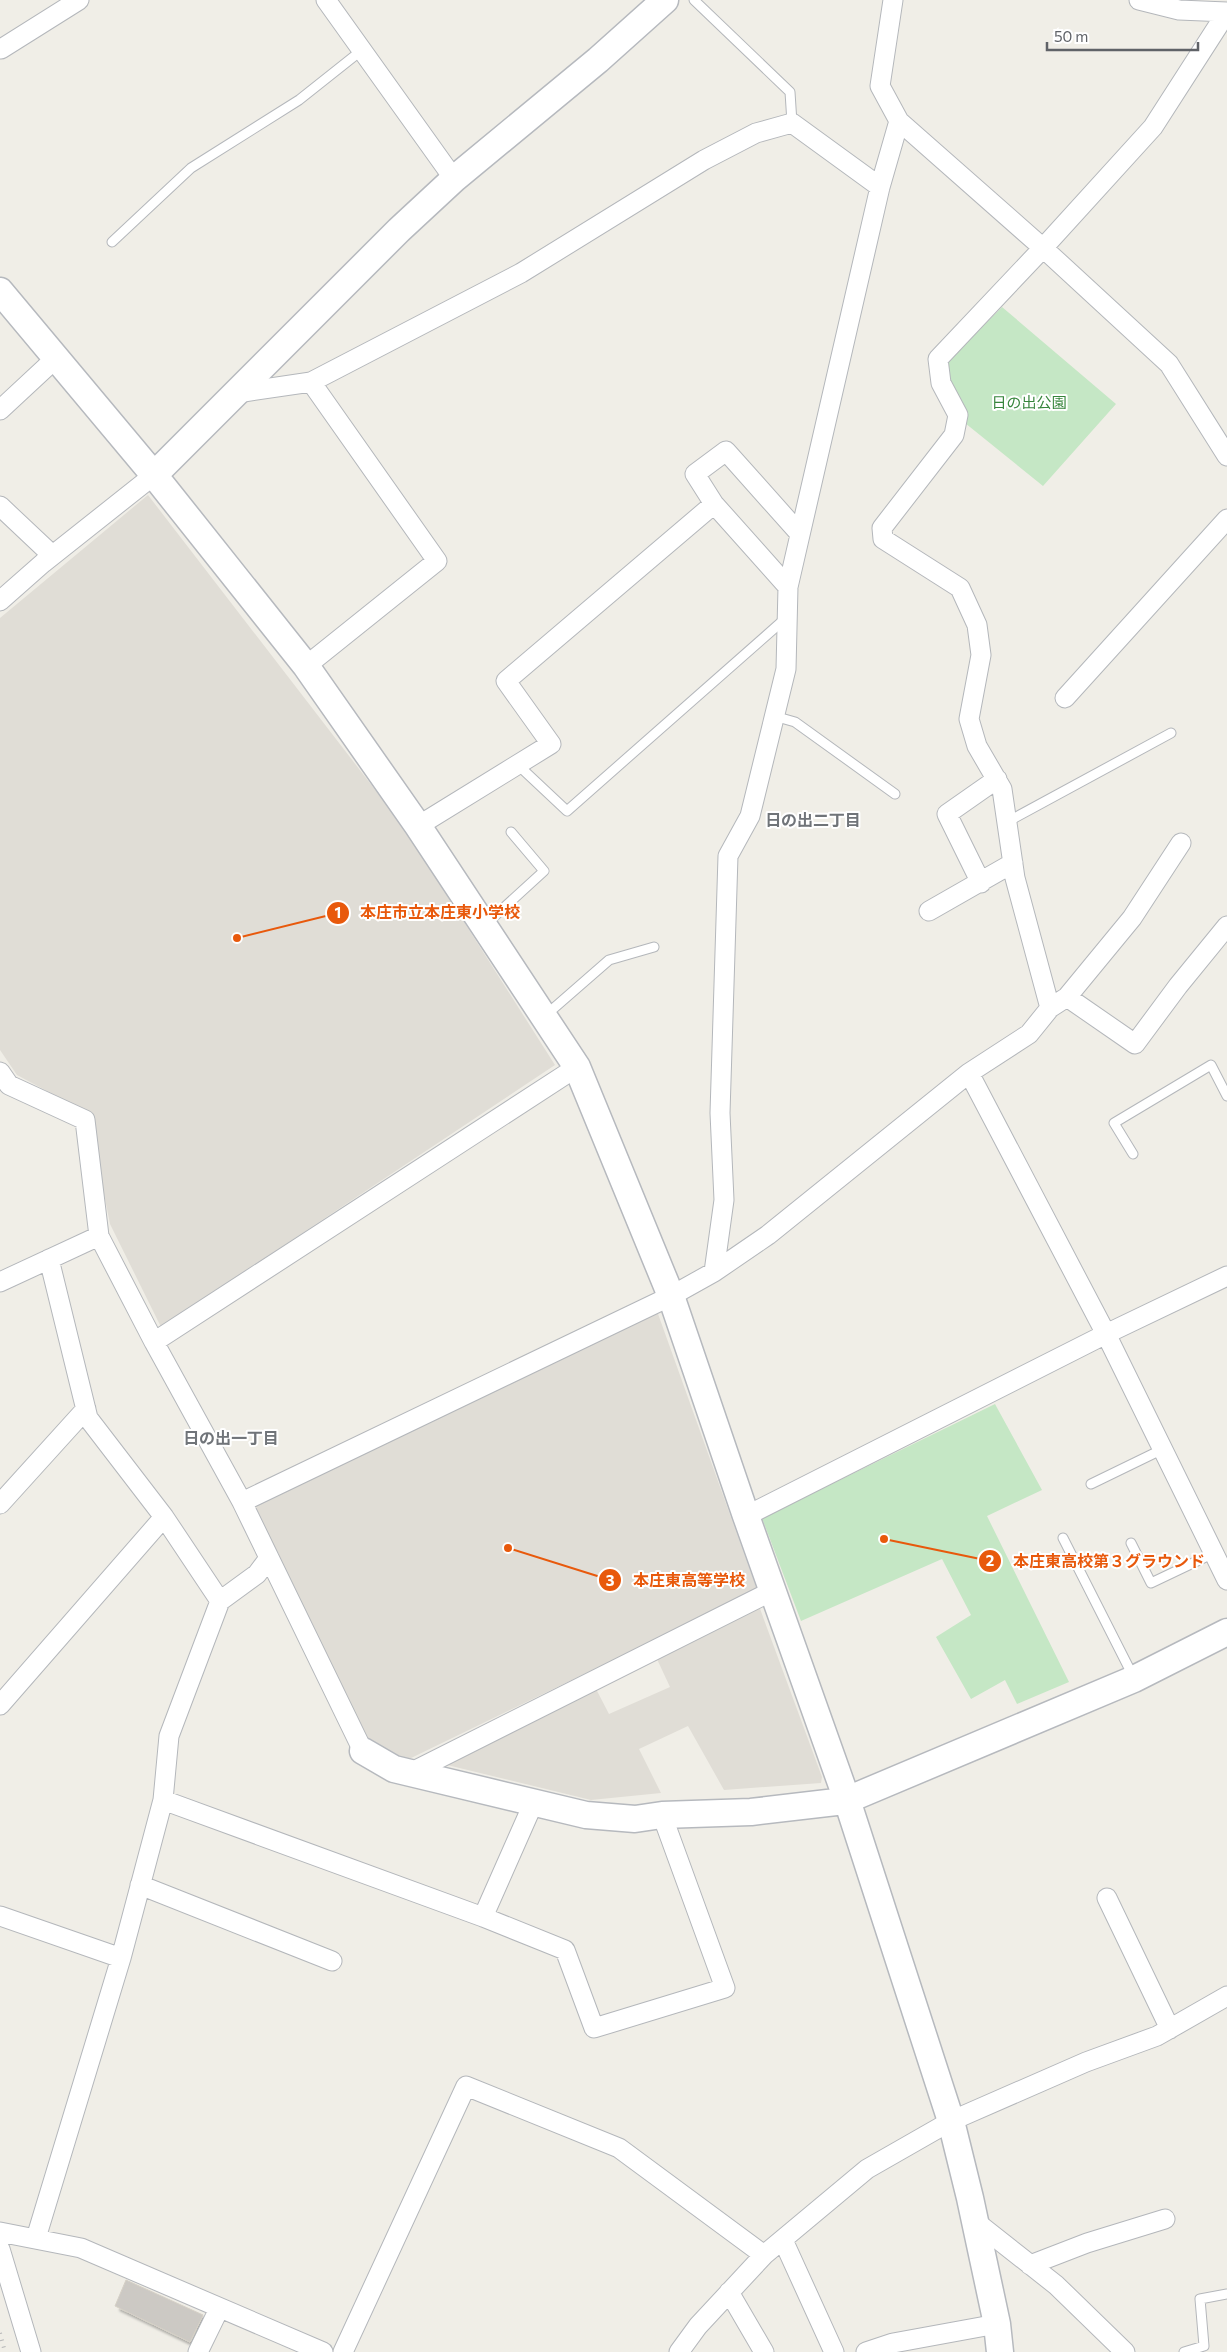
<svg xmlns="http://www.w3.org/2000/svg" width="1227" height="2352" font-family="Commissioner,'Noto Sans JP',sans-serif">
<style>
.education{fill:#e0ddd6}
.green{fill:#c5e7c5}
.building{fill:#ccc9c4;stroke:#d5d0c6;filter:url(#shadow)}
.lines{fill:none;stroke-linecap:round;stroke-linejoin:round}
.lane-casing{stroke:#b4b7bb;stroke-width:11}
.street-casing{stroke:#b4b7bb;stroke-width:21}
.secondary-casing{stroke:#b6b9be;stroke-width:29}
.lane{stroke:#fff;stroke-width:9}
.street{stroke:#fff;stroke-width:19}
.secondary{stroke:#fff;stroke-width:26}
.rail{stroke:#b5b6b7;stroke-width:4;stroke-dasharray:1 6;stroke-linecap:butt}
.labels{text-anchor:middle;stroke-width:4;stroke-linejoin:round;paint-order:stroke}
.park-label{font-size:15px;fill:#37853c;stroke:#fff}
.neighbourhood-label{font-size:16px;font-weight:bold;fill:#707479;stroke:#fff}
.leader{fill:none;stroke:#e8590c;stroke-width:2}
.callout-dot{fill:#e8590c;stroke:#fff;stroke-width:2}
.mark-label{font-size:15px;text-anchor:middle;font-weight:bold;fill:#fff}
.callout-label{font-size:16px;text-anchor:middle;font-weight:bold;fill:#e8590c;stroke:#fff;stroke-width:4;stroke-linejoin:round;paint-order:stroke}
</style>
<defs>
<filter id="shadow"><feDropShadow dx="4.5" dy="4.5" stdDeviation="1" flood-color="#0004"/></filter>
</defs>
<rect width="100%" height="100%" fill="#f0eee7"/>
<path class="education" d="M 148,495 L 403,826 L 555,1065 L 161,1327 L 110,1224 L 88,1113 L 17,1075 L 0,1050 L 0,618 Z
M 657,1311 L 757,1590 L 407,1760 L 367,1742 L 255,1506 Z
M 759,1606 L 822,1777 L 821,1783 L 724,1790 L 688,1726 L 639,1749 L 661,1793 L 591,1800 L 439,1763 L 595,1687 L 609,1714 L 670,1687 L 656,1657 Z"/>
<path class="green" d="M 1002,307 L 1116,404 L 1043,486 L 965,423 L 947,381 L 946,364 Z
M 995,1404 L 1042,1490 L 987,1516 L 1069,1682 L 1017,1704 L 1005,1680 L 971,1699 L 936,1637 L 971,1615 L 942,1559 L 801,1621 L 762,1518 Z"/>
<path class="building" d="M 126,2280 L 203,2315 L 190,2342 L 115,2306 Z"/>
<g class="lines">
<g class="lane-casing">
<path id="lane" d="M 694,0 L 790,92 L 792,123
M 112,242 L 191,168 L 299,100 L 362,50
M 774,716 L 795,722 L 895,794
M 518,765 L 567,811 L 786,618
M 1007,822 L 1171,733
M 486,924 L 544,871 L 511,832
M 546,1015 L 609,960 L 654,947
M 1133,1154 L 1114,1123 L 1211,1065 L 1227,1096
M 1091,1484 L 1163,1449
M 1063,1538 L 1133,1676
M 1131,1543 L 1151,1583 L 1214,1553
M 1184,2352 L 1204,2346 L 1200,2299 L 1227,2294"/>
</g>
<g class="street-casing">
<path id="street" d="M 326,0 L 454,179
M 893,0 L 880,86 L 899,121 L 1043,248 L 1169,364 L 1227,456
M 1139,0 L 1179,10 L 1227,12
M 0,48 L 1,49 L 79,0
M 237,393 L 311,382 L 521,273 L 704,160 L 756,133 L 792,123 L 880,187
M 0,410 L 56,358
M 714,504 L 695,474 L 726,451 L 800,534
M 0,506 L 52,555
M 0,601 L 43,563 L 154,475
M 306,666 L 437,561 L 311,382
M 1065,698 L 1227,519
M 418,826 L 551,744 L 506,681 L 714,504 L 788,587
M 981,883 L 947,814 L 997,779
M 929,911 L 1013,863
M 1067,997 L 1132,918 L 1181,843
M 1050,1008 L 1015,878 L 1002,789 L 977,746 L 969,719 L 981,655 L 977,625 L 960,588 L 883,539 L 882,528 L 954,435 L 958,415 L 941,383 L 938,359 L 1043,248 L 1153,127 L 1227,12
M 0,1072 L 9,1085 L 85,1120 L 99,1236 L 154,1342 L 242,1502 L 363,1751
M 969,1073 L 1106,1334 L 1227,1580
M 49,1259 L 88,1418 L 164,1517 L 220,1601
M 714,1272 L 724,1200 L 720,1113 L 728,856 L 750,816 L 786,669 L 788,587 L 880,187 L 899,121
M 0,1282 L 99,1236
M 154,1342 L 577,1067
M 242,1502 L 671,1296 L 714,1272 L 768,1235 L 969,1073 L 1029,1034 L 1050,1008 L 1067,997 L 1135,1044 L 1178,986 L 1227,926
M 0,1504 L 86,1409
M 746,1516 L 1106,1334 L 1227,1276
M 0,1705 L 164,1517
M 410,1773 L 772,1591
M 163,1800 L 483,1917 L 565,1950 L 594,2028 L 725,1988 L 662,1815
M 140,1885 L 332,1961
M 1107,1898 L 1170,2029
M 0,1916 L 121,1958
M 483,1917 L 533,1804
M 976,2222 L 1056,2285 L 1125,2352
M 0,2232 L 81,2248 L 323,2352
M 36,2238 L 121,1958 L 163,1800 L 169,1736 L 220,1601 L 257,1574 L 269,1558
M 783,2240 L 834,2352
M 0,2249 L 31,2352
M 1030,2265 L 1087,2243 L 1165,2219
M 729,2292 L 764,2352
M 198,2352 L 219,2309
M 343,2352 L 466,2086 L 619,2148 L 764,2255
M 679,2352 L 698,2326 L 764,2255 L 867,2169 L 951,2121 L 1086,2062 L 1157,2036 L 1227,1996
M 866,2352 L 893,2343 L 997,2324"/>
</g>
<g class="secondary-casing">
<path id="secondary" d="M 0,291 L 154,475 L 306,666 L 418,826 L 577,1067 L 671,1296 L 746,1516 L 847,1800 L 951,2121 L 970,2198 L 997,2324 L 1000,2352
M 154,475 L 399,230 L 454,179 L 598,60 L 665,0
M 363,1751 L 394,1769 L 586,1815 L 635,1819 L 662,1815 L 751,1812 L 836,1802 L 847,1800 L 1134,1679 L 1227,1632"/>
</g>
<use href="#lane" class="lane"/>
<use href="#street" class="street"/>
<use href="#secondary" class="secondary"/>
<path class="rail" d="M 0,2333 L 5,2352"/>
</g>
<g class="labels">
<g class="park-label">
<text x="1029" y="408">日の出公園</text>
</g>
<g class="neighbourhood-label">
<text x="813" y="826">日の出二丁目</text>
<text x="231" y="1444">日の出一丁目</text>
</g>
</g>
<path class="leader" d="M237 938L338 913M884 1539L990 1561M508 1548L610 1580"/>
<g class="callout-dot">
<circle cx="237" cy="938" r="5"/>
<circle cx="884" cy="1539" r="5"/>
<circle cx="508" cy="1548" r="5"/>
<circle cx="338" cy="913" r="12"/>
<circle cx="990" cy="1561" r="12"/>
<circle cx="610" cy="1580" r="12"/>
</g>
<g class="mark-label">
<text x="338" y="918">1</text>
<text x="990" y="1566">2</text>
<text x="610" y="1586">3</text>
</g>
<g class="callout-label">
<text x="440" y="918">本庄市立本庄東小学校</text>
<text x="1109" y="1567">本庄東高校第３グラウンド</text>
<text x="689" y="1586">本庄東高等学校</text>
</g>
<path d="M1047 42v8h151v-8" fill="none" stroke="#5f6267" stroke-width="2.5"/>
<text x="1054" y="42" font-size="15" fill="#5f6267" stroke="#ffffff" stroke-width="4" paint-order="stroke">50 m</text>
</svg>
